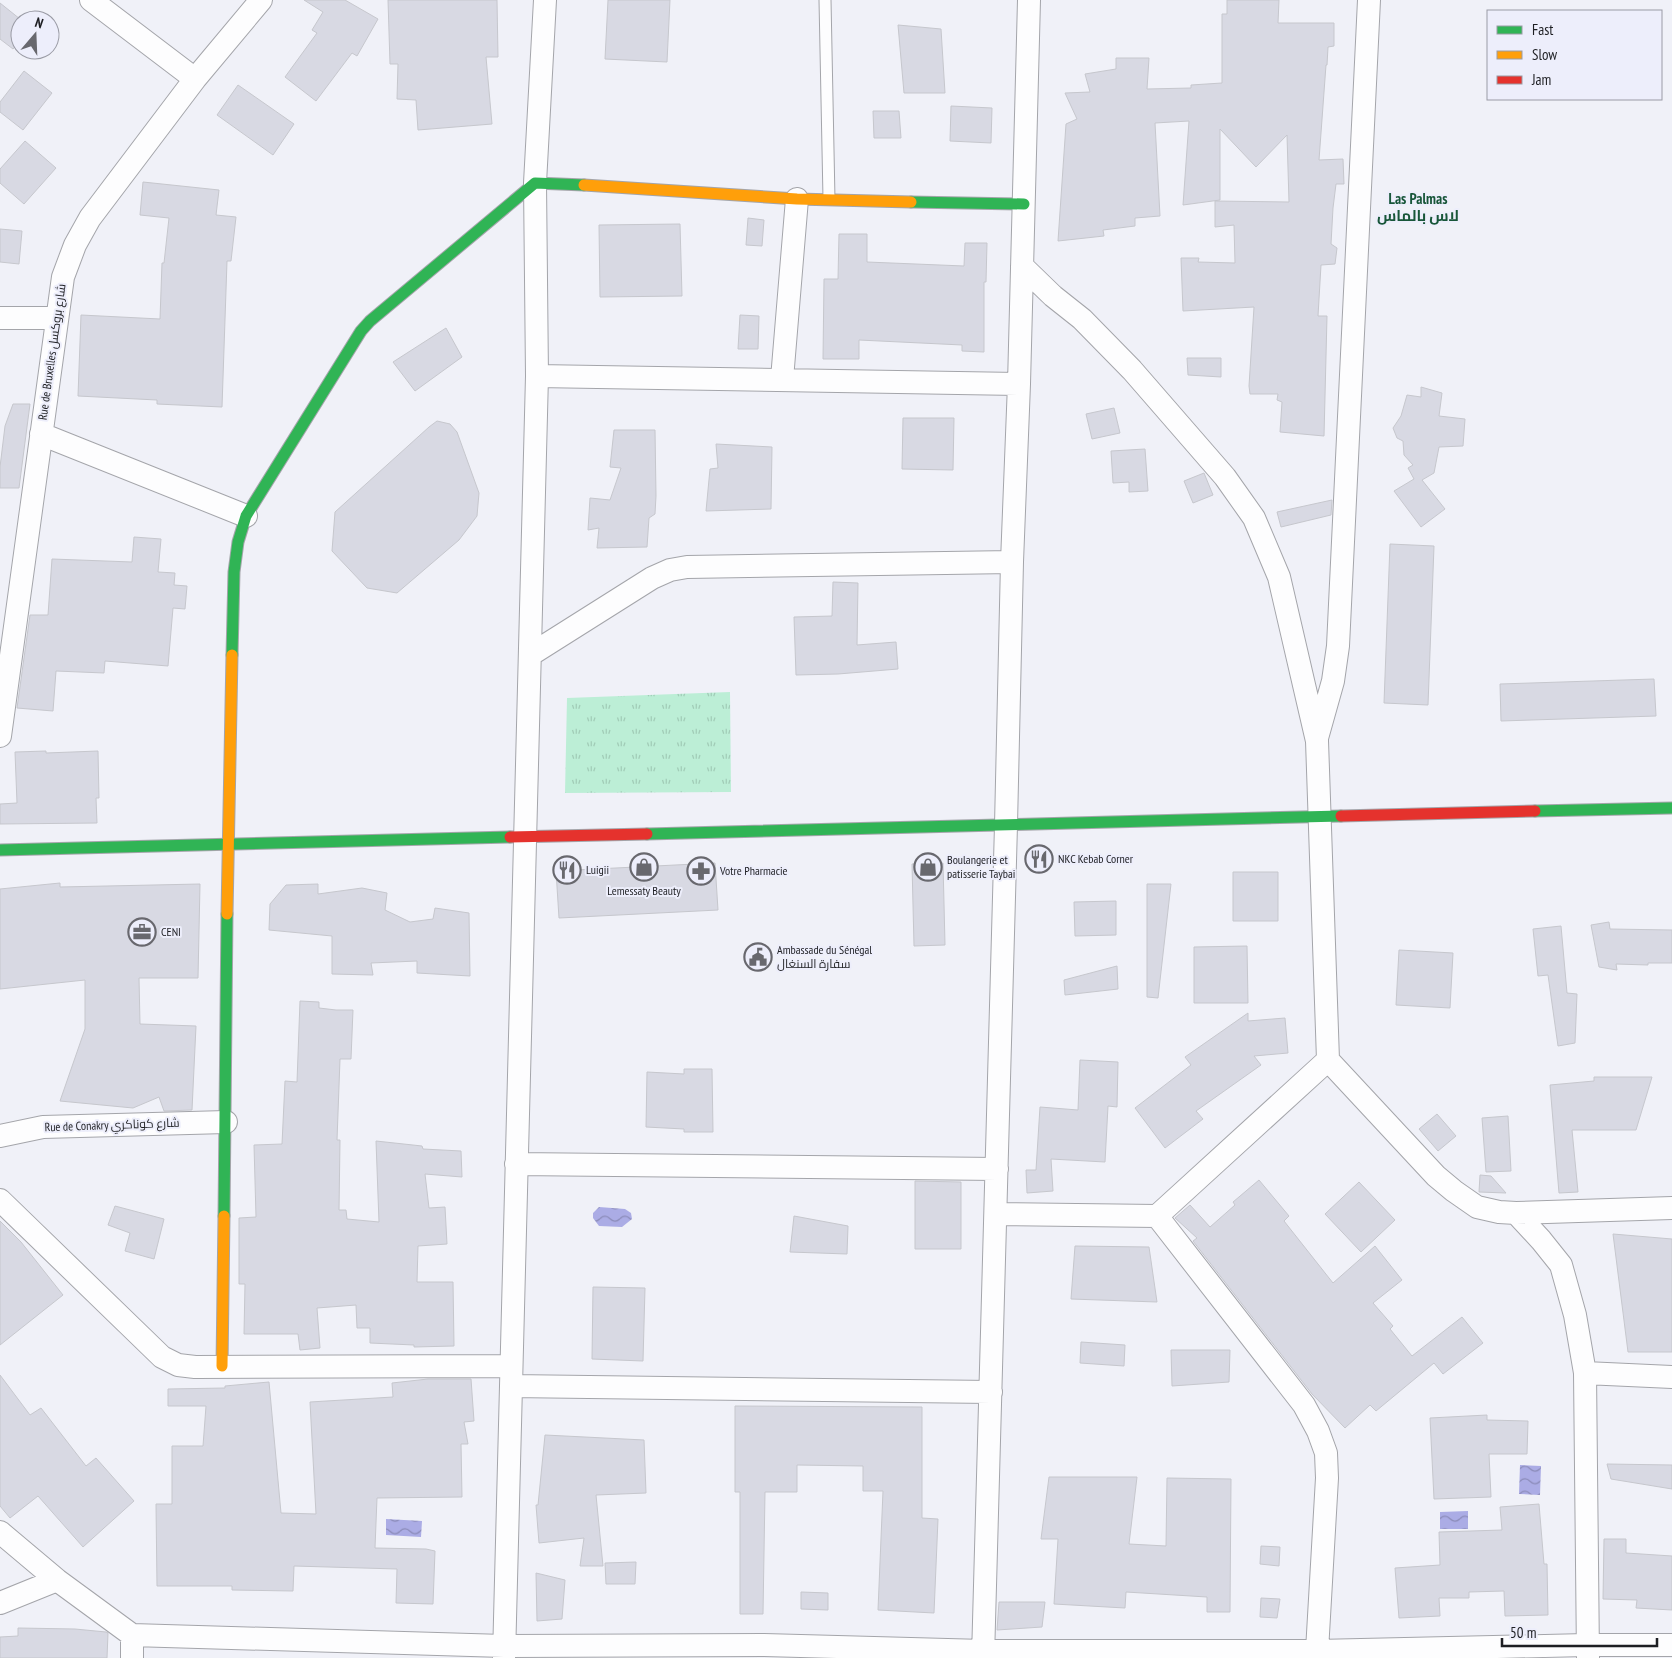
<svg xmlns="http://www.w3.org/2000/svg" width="1672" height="1658" font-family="'PT Sans Narrow',Cairo,sans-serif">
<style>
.grass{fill:url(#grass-tufts)}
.water{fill:url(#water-waves)}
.building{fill:#d8d9e3;stroke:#c6c7cd}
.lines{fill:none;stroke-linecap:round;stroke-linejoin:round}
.lane-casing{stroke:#a4a5aa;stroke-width:13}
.street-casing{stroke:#a4a5aa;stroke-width:24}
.fast-casing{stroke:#a4a5aa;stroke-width:13}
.slow-casing{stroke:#a4a5aa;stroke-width:13}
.jam-casing{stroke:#a4a5aa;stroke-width:13}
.lane{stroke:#fdfdfe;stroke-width:11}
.street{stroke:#fdfdfe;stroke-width:22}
.fast{stroke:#30b455;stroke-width:11}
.slow{stroke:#ff9f0a;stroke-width:11}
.jam{stroke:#e5322d;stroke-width:11}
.labels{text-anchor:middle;stroke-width:4;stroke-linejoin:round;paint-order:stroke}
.street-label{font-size:12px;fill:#1e1f23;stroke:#edeefb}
.poi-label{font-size:12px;fill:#1e1f23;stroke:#edeefb;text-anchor:start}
.quarter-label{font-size:15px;font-weight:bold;fill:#185639;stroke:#edeefb}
</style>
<defs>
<pattern id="grass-tufts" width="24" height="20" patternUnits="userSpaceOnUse" patternTransform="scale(1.25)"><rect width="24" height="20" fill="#bceed6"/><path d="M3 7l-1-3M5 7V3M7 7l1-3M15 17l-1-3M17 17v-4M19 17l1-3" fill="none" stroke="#a1ccb7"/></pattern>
<pattern id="water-waves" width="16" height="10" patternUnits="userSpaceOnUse" patternTransform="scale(1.25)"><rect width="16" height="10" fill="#abace5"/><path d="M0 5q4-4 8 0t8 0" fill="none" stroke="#8b8bb9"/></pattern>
</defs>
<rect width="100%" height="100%" fill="#f0f1f8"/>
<path class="grass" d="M 730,692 L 731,792 L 565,793 L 567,698 Z"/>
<path class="water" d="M 599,1207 L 625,1209 L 631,1213 L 632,1219 L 622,1227 L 599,1226 L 593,1218 L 593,1213 Z
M 1520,1465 L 1541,1466 L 1540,1495 L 1519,1494 Z
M 1468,1511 L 1468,1529 L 1440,1529 L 1440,1512 Z
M 386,1519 L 422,1521 L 421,1537 L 386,1535 Z"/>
<path class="building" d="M 304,0 L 345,0 L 378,19 L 357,56 L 352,53 L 316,101 L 285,77 L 317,33 L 312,30 L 323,12 Z
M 388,0 L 497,0 L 498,57 L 486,57 L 492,124 L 418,130 L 416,100 L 397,99 L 398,64 L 390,64 Z
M 608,0 L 670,0 L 667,62 L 605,59 Z
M 1227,0 L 1279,0 L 1278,23 L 1334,23 L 1334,46 L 1328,47 L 1327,65 L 1326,65 L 1319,160 L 1343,159 L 1344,184 L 1336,184 L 1333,208 L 1331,244 L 1337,248 L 1335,264 L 1321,265 L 1318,316 L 1327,316 L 1324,436 L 1280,432 L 1282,402 L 1277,400 L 1278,394 L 1250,394 L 1249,386 L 1254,307 L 1183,311 L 1181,258 L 1199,258 L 1198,262 L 1235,263 L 1234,225 L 1215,227 L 1215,201 L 1289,202 L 1287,135 L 1256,167 L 1220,129 L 1220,200 L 1183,205 L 1189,121 L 1155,123 L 1160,216 L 1135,218 L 1135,226 L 1103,230 L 1104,236 L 1058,241 L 1066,124 L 1077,119 L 1065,93 L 1090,92 L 1085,74 L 1116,69 L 1116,58 L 1149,58 L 1147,89 L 1191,88 L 1191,85 L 1222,83 L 1222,14 L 1227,14 Z
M 0,3 L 20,19 L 20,41 L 13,49 L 0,39 Z
M 898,25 L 941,29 L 945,93 L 904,93 Z
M 24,71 L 52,93 L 23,130 L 0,112 L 0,102 Z
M 238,85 L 294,124 L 273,155 L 217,115 Z
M 951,106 L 992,108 L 991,143 L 950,141 Z
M 873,111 L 899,111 L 901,138 L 874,138 Z
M 25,141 L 56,168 L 24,204 L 0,183 L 0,169 Z
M 143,182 L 219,190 L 216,215 L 236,217 L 231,261 L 227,261 L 222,407 L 157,404 L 157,400 L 78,396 L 81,315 L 160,319 L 162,263 L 164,263 L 169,218 L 140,215 Z
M 748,218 L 764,220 L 762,246 L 746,245 Z
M 680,224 L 682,296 L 600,297 L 599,225 Z
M 0,229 L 22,231 L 19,264 L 0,262 Z
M 839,234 L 867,234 L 867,262 L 964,266 L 965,243 L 987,243 L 986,282 L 984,282 L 984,352 L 962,351 L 962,345 L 859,340 L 859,359 L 823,359 L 824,279 L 838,279 Z
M 740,315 L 759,316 L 758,349 L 738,349 Z
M 446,328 L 462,357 L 415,391 L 393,362 Z
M 1187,358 L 1221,358 L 1221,377 L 1188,375 Z
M 1421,387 L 1442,393 L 1439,416 L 1465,419 L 1463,446 L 1439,447 L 1434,473 L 1422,480 L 1445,509 L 1421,527 L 1394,491 L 1414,479 L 1408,468 L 1413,465 L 1404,455 L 1403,441 L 1397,438 L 1393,428 L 1401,416 L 1407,395 L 1421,397 Z
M 13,404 L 30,404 L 19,488 L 0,488 L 0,467 L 5,426 Z
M 1114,408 L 1120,433 L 1092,439 L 1086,414 Z
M 903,418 L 954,418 L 953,470 L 902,469 Z
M 437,421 L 450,424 L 457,432 L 479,493 L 477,516 L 459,540 L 397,593 L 367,588 L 332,551 L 335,512 L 429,427 Z
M 614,430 L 655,430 L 656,496 L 655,514 L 649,518 L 647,547 L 597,548 L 599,528 L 588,530 L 590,498 L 610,500 L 621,468 L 610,467 Z
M 716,444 L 772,447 L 771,509 L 706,511 L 710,469 L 718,468 Z
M 1145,449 L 1148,491 L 1129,492 L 1129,482 L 1113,483 L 1111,451 Z
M 1204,473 L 1213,495 L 1193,503 L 1184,481 Z
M 1332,500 L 1331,515 L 1281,527 L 1277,512 Z
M 134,537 L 161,539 L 158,572 L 175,573 L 174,585 L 187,586 L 185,609 L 173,608 L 168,666 L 105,661 L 104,673 L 56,671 L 53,711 L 17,708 L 30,615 L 48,615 L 52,559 L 132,562 Z
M 1390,544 L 1434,546 L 1428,705 L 1384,703 Z
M 833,582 L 858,583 L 857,645 L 896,642 L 898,669 L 838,674 L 796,675 L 794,617 L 832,616 Z
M 1654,679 L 1656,716 L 1501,721 L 1500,684 Z
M 46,751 L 46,753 L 98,751 L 99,798 L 96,798 L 97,823 L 0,824 L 0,804 L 17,803 L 15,752 Z
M 715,863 L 718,910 L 559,918 L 556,871 Z
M 943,863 L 945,945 L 914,946 L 912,864 Z
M 1233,872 L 1278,872 L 1278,921 L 1233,921 Z
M 60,883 L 60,887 L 200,884 L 198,978 L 139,978 L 140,1024 L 196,1026 L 192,1110 L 164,1111 L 159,1097 L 133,1108 L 60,1101 L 85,1029 L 85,980 L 0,989 L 0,889 Z
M 318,884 L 318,894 L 362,888 L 387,893 L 385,910 L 410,922 L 433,919 L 435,908 L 469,913 L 470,976 L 417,973 L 417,961 L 371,963 L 373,975 L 332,974 L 332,936 L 269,930 L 270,904 L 286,885 Z
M 1147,884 L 1171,884 L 1158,998 L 1147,997 Z
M 1116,901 L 1116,935 L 1075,936 L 1074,902 Z
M 1609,922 L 1610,929 L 1672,930 L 1672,963 L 1648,963 L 1648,965 L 1616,964 L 1617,970 L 1599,967 L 1591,925 Z
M 1561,926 L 1567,993 L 1577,994 L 1575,1043 L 1558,1046 L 1548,975 L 1538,976 L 1533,929 Z
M 1247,946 L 1248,1003 L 1194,1003 L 1194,947 Z
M 1399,950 L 1453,953 L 1450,1008 L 1396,1005 Z
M 1117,966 L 1118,989 L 1065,995 L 1064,980 Z
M 300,1001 L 319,1002 L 319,1008 L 336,1010 L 353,1010 L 351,1059 L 340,1059 L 337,1140 L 340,1140 L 339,1210 L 346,1210 L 347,1219 L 379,1222 L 376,1141 L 422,1146 L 423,1149 L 461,1151 L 462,1177 L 425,1174 L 429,1208 L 445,1207 L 447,1244 L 418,1246 L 417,1282 L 453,1282 L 454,1346 L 414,1347 L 414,1345 L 370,1343 L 370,1328 L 357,1328 L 356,1305 L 317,1308 L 320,1348 L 300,1350 L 298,1334 L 244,1334 L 245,1284 L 239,1284 L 239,1218 L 256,1217 L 254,1145 L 282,1144 L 285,1081 L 297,1082 Z
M 1248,1013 L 1248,1021 L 1285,1018 L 1288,1053 L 1254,1056 L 1261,1065 L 1196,1111 L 1203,1119 L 1165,1148 L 1135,1108 L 1191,1065 L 1185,1057 Z
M 1080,1060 L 1118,1062 L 1117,1107 L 1108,1106 L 1105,1162 L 1051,1159 L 1053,1191 L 1027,1193 L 1026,1170 L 1036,1170 L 1040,1107 L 1078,1110 Z
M 684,1069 L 712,1069 L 713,1132 L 684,1132 L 684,1129 L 646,1127 L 647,1072 L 684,1074 Z
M 1594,1077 L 1652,1077 L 1636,1130 L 1572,1130 L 1578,1192 L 1559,1193 L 1550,1085 L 1594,1081 Z
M 1437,1114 L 1456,1136 L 1438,1151 L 1419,1129 Z
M 1508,1116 L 1511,1171 L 1486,1172 L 1482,1118 Z
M 1480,1175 L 1491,1176 L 1506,1193 L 1479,1192 Z
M 1259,1180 L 1289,1216 L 1284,1221 L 1333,1283 L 1375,1246 L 1402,1280 L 1373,1303 L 1393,1326 L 1390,1329 L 1412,1356 L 1462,1317 L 1483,1343 L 1443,1374 L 1434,1363 L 1376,1411 L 1370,1405 L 1345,1428 L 1312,1394 L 1193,1241 L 1197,1238 L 1175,1218 L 1190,1205 L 1210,1227 L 1235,1205 L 1233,1202 Z
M 915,1181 L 961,1182 L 961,1249 L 915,1249 Z
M 1359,1182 L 1395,1220 L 1361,1252 L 1325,1214 Z
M 115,1206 L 164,1219 L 154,1259 L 125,1251 L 130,1233 L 108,1225 Z
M 794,1216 L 848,1226 L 847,1254 L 790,1252 Z
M 0,1221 L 21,1242 L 63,1295 L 0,1345 Z
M 1613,1234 L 1672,1239 L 1672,1352 L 1628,1352 Z
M 1075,1246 L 1149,1247 L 1157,1302 L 1071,1299 Z
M 593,1287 L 645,1288 L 643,1361 L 592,1359 Z
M 1081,1342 L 1125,1345 L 1124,1366 L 1080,1363 Z
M 1171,1350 L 1230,1350 L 1229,1382 L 1172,1386 Z
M 0,1375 L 30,1415 L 41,1408 L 86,1466 L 96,1458 L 134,1501 L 83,1547 L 38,1496 L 10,1518 L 0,1506 Z
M 428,1379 L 471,1379 L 474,1421 L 464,1422 L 468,1444 L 461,1444 L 462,1497 L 377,1498 L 375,1548 L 426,1549 L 435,1551 L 433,1604 L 396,1603 L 397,1569 L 294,1566 L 293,1591 L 232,1590 L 232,1586 L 157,1586 L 156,1504 L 172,1504 L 172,1446 L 203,1446 L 206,1406 L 168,1406 L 168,1389 L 225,1388 L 225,1386 L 269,1382 L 281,1513 L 316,1514 L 310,1402 L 393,1397 L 392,1383 Z
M 735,1406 L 922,1407 L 922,1518 L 938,1519 L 934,1613 L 878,1610 L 883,1491 L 863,1491 L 863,1466 L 797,1465 L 797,1492 L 765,1492 L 763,1614 L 740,1614 L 740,1492 L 735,1492 Z
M 1487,1415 L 1487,1420 L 1528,1421 L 1527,1454 L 1489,1454 L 1491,1497 L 1434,1499 L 1430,1418 Z
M 545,1435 L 644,1440 L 646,1493 L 596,1495 L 603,1566 L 580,1566 L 584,1538 L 539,1543 L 536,1505 L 538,1505 Z
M 1607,1464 L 1672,1465 L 1672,1489 L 1611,1479 Z
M 1049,1477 L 1137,1477 L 1129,1544 L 1166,1546 L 1167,1478 L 1231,1479 L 1230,1612 L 1207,1612 L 1207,1597 L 1126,1592 L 1125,1608 L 1054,1604 L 1058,1539 L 1041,1539 Z
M 1539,1504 L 1544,1564 L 1547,1564 L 1548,1615 L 1505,1616 L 1504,1591 L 1469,1592 L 1469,1598 L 1439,1598 L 1440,1616 L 1399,1618 L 1395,1568 L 1440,1565 L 1439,1532 L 1502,1530 L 1500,1507 Z
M 1604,1539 L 1626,1539 L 1626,1553 L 1672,1556 L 1672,1610 L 1636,1608 L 1637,1600 L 1603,1599 Z
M 1261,1546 L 1280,1547 L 1279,1566 L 1260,1564 Z
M 636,1562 L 635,1584 L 606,1584 L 605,1563 Z
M 536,1573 L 565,1580 L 562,1619 L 537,1621 Z
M 801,1592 L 828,1593 L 828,1610 L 801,1609 Z
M 1261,1598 L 1280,1599 L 1277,1618 L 1260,1617 Z
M 999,1602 L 1045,1602 L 1042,1627 L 997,1630 Z
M 18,1628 L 75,1629 L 106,1632 L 108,1633 L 107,1658 L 0,1658 L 0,1637 L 18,1636 Z"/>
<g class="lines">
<g class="lane-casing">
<path id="lane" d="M 825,0 L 829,199"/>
</g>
<g class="street-casing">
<path id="street" d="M 91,0 L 195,79
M 1022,266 L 1053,296 L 1082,319 L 1132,370 L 1225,477 L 1254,518 L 1279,577 L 1317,741 L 1328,1060 L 1436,1176 L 1454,1191 L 1477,1207 L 1499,1212 L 1516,1213 L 1672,1208
M 0,318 L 57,318
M 537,376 L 1019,384
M 782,379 L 797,199
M 41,434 L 246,516
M 530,655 L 652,578 L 670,570 L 687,567 L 1012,562
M 0,736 L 63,277 L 75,245 L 90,218 L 195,79 L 261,0
M 1317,738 L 1333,681 L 1338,646 L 1369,0
M 0,1136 L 43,1127 L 226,1122
M 516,1164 L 997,1169
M 0,1200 L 162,1357 L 178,1365 L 195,1367 L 511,1366
M 1516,1213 L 1541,1240 L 1561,1265 L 1575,1315 L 1585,1373 L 1588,1658
M 996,1214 L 1157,1216 L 1328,1060
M 1157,1216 L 1304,1405 L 1318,1431 L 1326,1453 L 1327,1478 L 1317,1651
M 1585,1373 L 1672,1377
M 511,1386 L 991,1392
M 0,1532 L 57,1580 L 132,1635 L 504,1646 L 764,1645 L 984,1651 L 1317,1651 L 1586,1645 L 1672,1645
M 0,1603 L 57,1580
M 132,1658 L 132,1635
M 504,1658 L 537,376 L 535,183 L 545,0
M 983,1658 L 1006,825 L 1012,562 L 1019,384 L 1029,0"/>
</g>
<g class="fast-casing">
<path id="fast" d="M 911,202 L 1024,204
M 232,655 L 234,572 L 238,542 L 246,516 L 361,331 L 370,321 L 535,183 L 584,185
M 1535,811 L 1672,808
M 647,834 L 1341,816
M 0,850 L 510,837
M 224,1216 L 227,914"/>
</g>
<g class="slow-casing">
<path id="slow" d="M 584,185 L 797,199 L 911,202
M 227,914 L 232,655
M 222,1366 L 224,1216"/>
</g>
<g class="jam-casing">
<path id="jam" d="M 1341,816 L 1535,811
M 510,837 L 647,834"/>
</g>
<use href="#lane" class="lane"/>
<use href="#street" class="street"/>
<use href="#fast" class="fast"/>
<use href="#slow" class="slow"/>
<use href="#jam" class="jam"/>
</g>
<defs>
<g id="restaurant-ring" transform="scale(1.4375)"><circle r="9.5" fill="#edeefb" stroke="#68686e" stroke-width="1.5"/><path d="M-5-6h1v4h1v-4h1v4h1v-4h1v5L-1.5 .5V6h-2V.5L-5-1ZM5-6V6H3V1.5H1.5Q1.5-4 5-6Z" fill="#68686e"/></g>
<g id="shop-ring" transform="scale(1.4375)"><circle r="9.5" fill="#edeefb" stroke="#68686e" stroke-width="1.5"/><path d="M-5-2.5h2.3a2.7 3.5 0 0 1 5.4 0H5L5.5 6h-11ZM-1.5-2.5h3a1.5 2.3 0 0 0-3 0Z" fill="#68686e"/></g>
<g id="pharmacy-ring" transform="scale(1.4375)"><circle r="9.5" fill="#edeefb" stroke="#68686e" stroke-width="1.5"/><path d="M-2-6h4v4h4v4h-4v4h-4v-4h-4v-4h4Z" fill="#68686e"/></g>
<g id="office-ring" transform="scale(1.4375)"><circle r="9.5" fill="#edeefb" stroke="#68686e" stroke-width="1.5"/><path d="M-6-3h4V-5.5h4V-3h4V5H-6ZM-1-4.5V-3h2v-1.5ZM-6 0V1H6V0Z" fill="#68686e"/></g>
<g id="civic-ring" transform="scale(1.4375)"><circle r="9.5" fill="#edeefb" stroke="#68686e" stroke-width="1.5"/><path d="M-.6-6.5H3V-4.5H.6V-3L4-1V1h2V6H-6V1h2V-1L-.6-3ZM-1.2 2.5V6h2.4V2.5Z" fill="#68686e"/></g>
</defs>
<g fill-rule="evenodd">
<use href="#restaurant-ring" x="1039" y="859"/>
<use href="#shop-ring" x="644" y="867"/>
<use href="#shop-ring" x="928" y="867"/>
<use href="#restaurant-ring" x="567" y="870"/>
<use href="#pharmacy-ring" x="701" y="871"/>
<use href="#office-ring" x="142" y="932"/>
<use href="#civic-ring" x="758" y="957"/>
</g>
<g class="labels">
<g class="street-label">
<text transform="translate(52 352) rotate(-82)" y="4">Rue de Bruxelles شارع بروكسل</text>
<text transform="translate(112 1125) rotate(-2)" y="4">Rue de Conakry شارع كوناكري</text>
</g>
<g class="poi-label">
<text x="1058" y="863">NKC Kebab Corner</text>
<text x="947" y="864">Boulangerie et<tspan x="947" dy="14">patisserie Taybai</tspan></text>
<text x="586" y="874">Luigii</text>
<text x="720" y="875">Votre Pharmacie</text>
<text x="644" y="895" text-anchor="middle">Lemessaty Beauty</text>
<text x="161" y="936">CENI</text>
<text x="777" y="954">Ambassade du Sénégal<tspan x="777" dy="14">سفارة السنغال</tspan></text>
</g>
<g class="quarter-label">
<text x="1418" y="204">Las Palmas<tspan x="1418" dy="17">لاس بالماس</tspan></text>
</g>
</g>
<rect x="1487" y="10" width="175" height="90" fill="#edeefb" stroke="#9a9ba5"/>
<rect x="1497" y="26" width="25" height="8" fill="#30b455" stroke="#9a9ba5"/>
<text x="1532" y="35" font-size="15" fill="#1e1f23">Fast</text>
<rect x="1497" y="51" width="25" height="8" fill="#ff9f0a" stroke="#9a9ba5"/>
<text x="1532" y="60" font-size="15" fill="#1e1f23">Slow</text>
<rect x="1497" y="76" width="25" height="8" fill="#e5322d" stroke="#9a9ba5"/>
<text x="1532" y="85" font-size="15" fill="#1e1f23">Jam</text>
<g transform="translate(35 35) rotate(19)"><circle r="24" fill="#edeefb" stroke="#9a9ba5"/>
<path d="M0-4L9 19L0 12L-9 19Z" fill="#68686e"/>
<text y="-8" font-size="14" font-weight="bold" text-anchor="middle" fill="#1e1f23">N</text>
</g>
<path d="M1502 1638v8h155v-8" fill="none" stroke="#1e1f23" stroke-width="2.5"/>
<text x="1510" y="1638" font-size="15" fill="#1e1f23" stroke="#edeefb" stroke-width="4" paint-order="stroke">50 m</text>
</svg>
